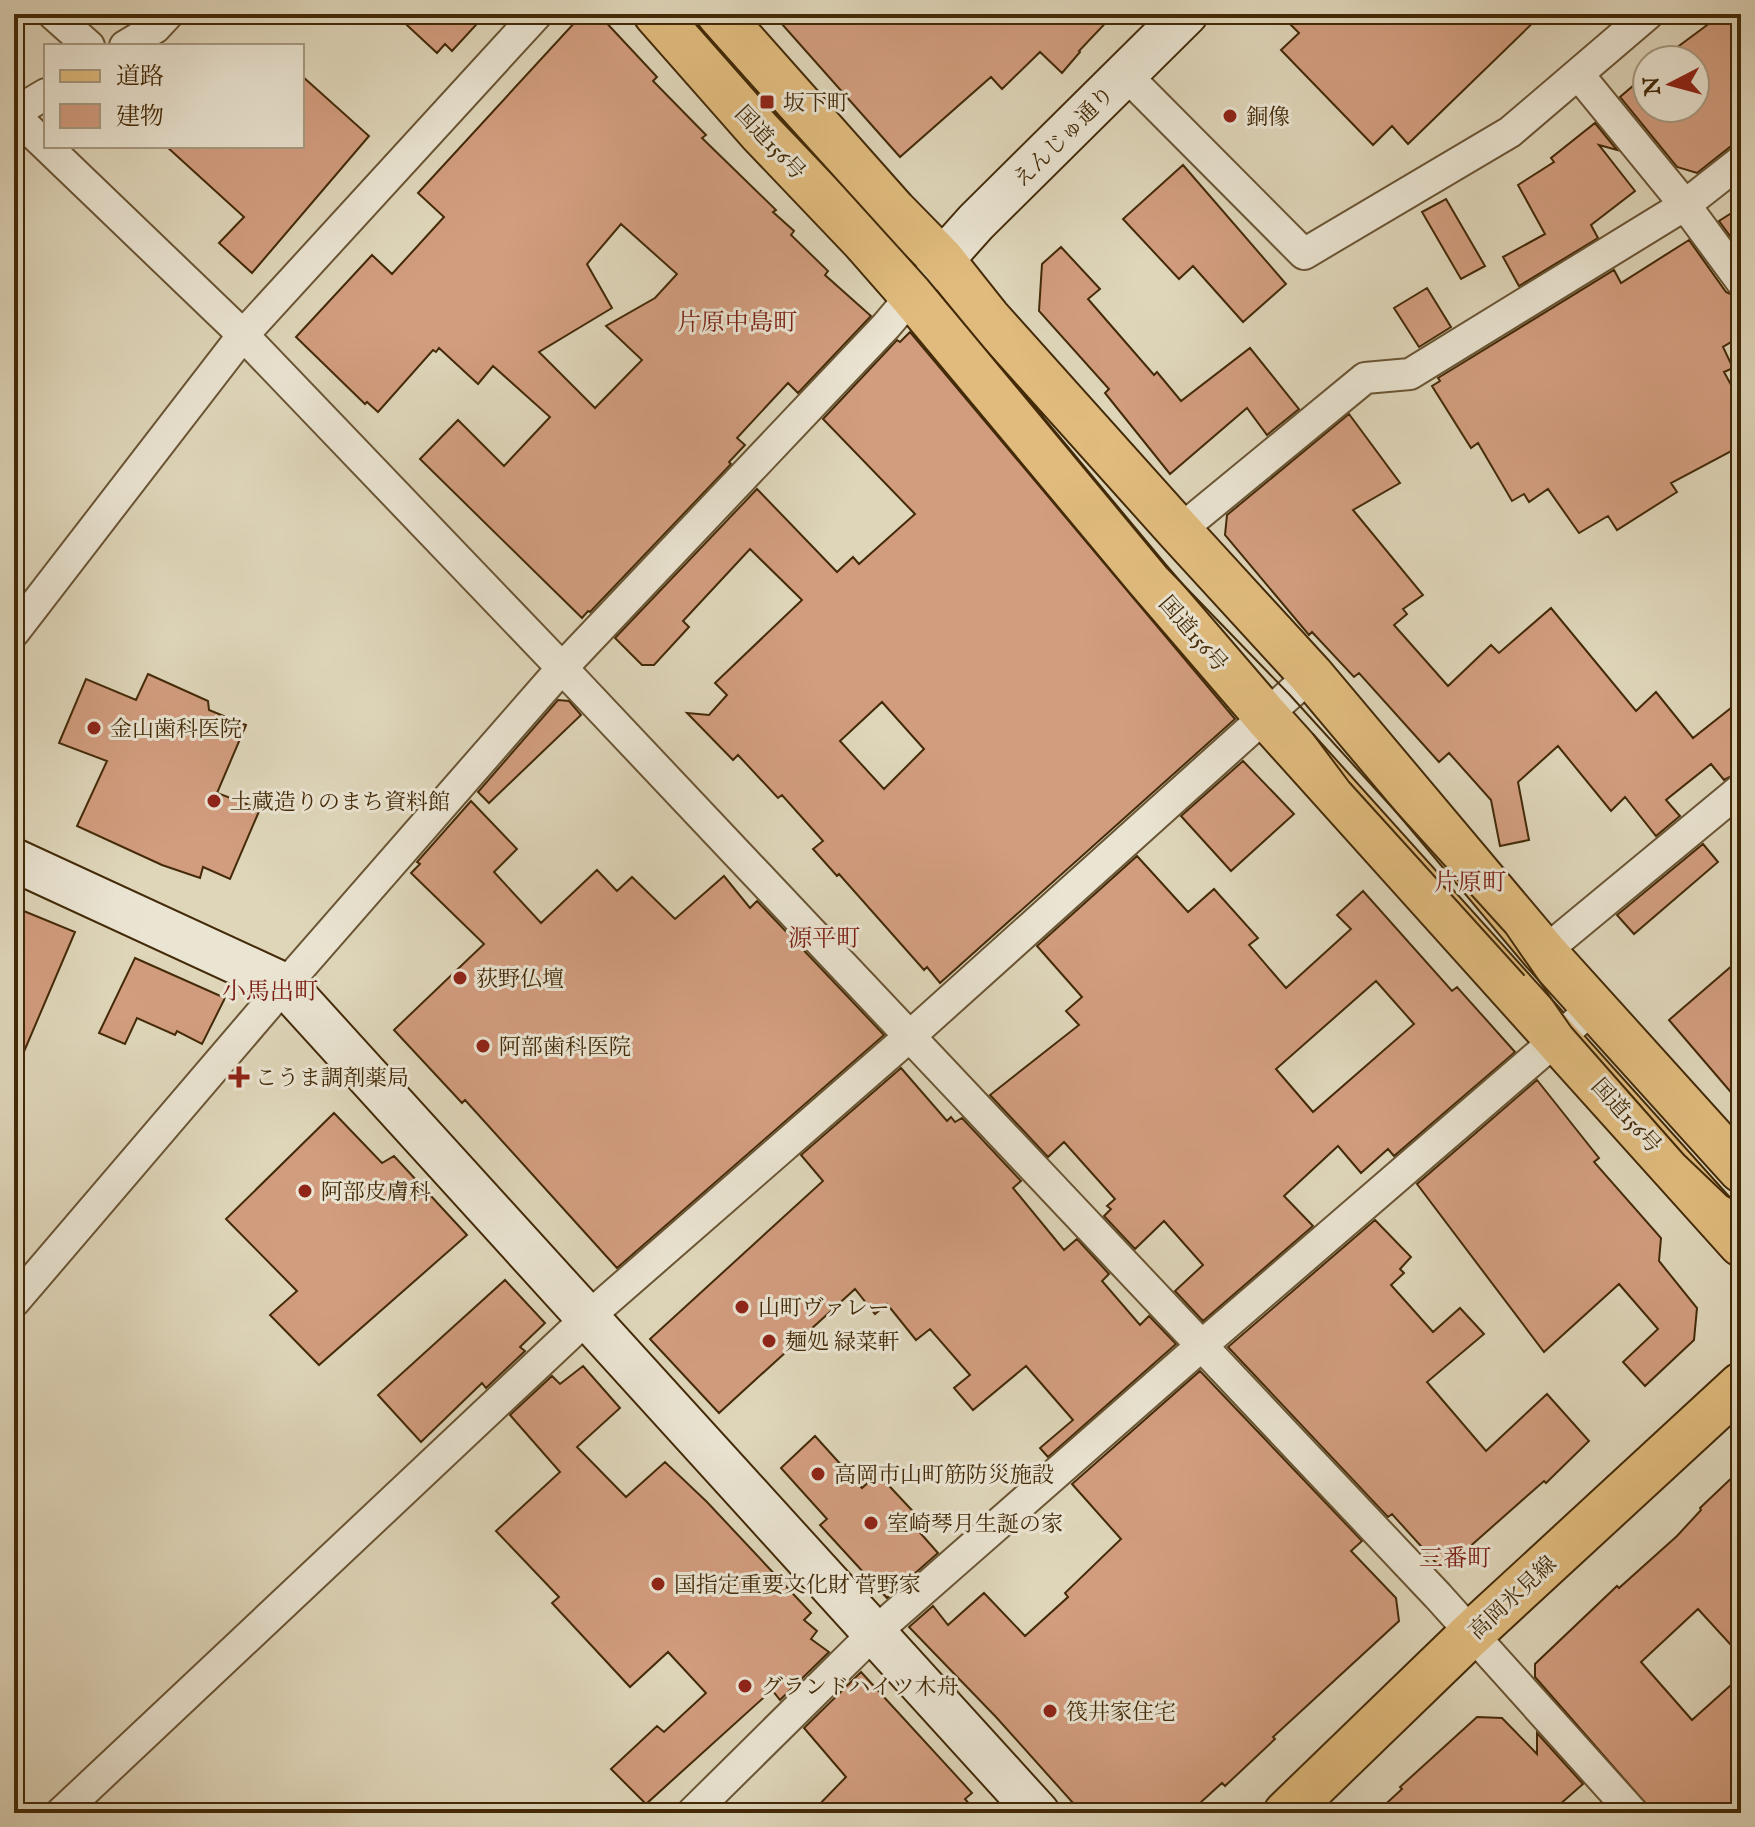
<svg xmlns="http://www.w3.org/2000/svg" width="1755" height="1827" font-family="'IM FELL English','Noto Serif JP',serif">
<style>
.building{fill:#d29d7f;stroke:#432a08;stroke-width:2;fill-rule:evenodd}
.lines{fill:none;stroke-linecap:round;stroke-linejoin:round}
.street-casing{stroke:#6a5534;stroke-width:34}
.secondary-casing{stroke:#432a08;stroke-width:46}
.primary-casing{stroke:#432a08;stroke-width:48}
.highway-casing{stroke:#432a08;stroke-width:48}
.street{stroke:#eae4d2;stroke-width:30}
.secondary{stroke:#eae4d2;stroke-width:42}
.primary{stroke:#e0bb7d;stroke-width:44}
.highway{stroke:#e0bb7d;stroke-width:44}
.tram{stroke:#432a08;stroke-width:2}
.poi-dot{fill:#8f2418;stroke:#eae4d2;stroke-width:3}
.labels{text-anchor:middle;stroke-width:6;stroke-linejoin:round;paint-order:stroke}
.poi-label{font-size:22px;fill:#432a08;stroke:#eae4d2;text-anchor:start}
.street-label{font-size:22px;fill:#432a08;stroke:#eae4d2}
.neighbourhood-label{font-size:24px;fill:#7a1f14;stroke:#eae4d2}
</style>
<rect width="100%" height="100%" fill="#dfd6ba"/>
<filter id="stains"><feTurbulence type="fractalNoise" baseFrequency=".0025" numOctaves="4"/><feColorMatrix values="0 0 0 0 .2 0 0 0 0 .09 0 0 0 0 .02 0 0 0 .5 -.17"/></filter>
<radialGradient id="worn" r=".72"><stop offset=".6" stop-color="#630" stop-opacity="0"/><stop offset="1" stop-color="#630" stop-opacity=".3"/></radialGradient>
<path class="building" d="M 395,14 L 486,14 L 452,51 L 445,44 L 437,53 Z
M 773,14 L 1114,14 L 1079,51 L 1080,52 L 1062,73 L 1040,52 L 1002,89 L 991,77 L 900,157 Z
M 1280,14 L 1542,14 L 1408,144 L 1392,126 L 1373,145 L 1281,50 L 1299,33 Z
M 1722,14 L 1741,14 L 1741,143 L 1730,147 L 1697,173 L 1677,167 L 1620,97 L 1647,74 L 1647,108 L 1695,108 L 1695,60 L 1660,60 Z
M 601,17 L 657,77 L 653,81 L 706,135 L 702,138 L 776,210 L 773,212 L 794,231 L 791,235 L 828,271 L 825,275 L 871,316 L 798,393 L 788,383 L 737,438 L 745,445 L 729,462 L 731,464 L 590,612 L 588,611 L 582,618 L 420,459 L 458,420 L 504,466 L 550,417 L 493,366 L 478,384 L 439,348 L 436,352 L 433,350 L 378,412 L 367,402 L 365,404 L 296,337 L 372,255 L 392,274 L 444,217 L 418,193 L 577,20 ZM 621,224 L 677,274 L 655,298 L 606,326 L 642,360 L 595,408 L 539,352 L 612,308 L 587,264 Z
M 302,76 L 369,136 L 252,273 L 219,243 L 244,217 L 166,146 L 302,146 Z
M 1595,123 L 1617,150 L 1599,145 L 1635,191 L 1591,225 L 1598,238 L 1519,286 L 1503,257 L 1545,234 L 1518,185 L 1554,162 L 1551,158 Z
M 1183,165 L 1286,284 L 1243,322 L 1193,266 L 1179,279 L 1123,219 Z
M 1446,199 L 1485,266 L 1461,279 L 1422,212 Z
M 1741,207 L 1741,251 L 1719,221 Z
M 1689,240 L 1726,292 L 1741,299 L 1741,336 L 1723,347 L 1733,368 L 1724,372 L 1741,403 L 1741,446 L 1671,483 L 1677,492 L 1617,530 L 1608,516 L 1579,533 L 1548,489 L 1529,502 L 1524,494 L 1512,501 L 1478,443 L 1471,448 L 1432,386 L 1440,381 L 1438,378 L 1614,270 L 1621,283 Z
M 1061,247 L 1100,289 L 1088,299 L 1154,375 L 1157,372 L 1181,401 L 1250,348 L 1299,409 L 1267,435 L 1247,408 L 1170,474 L 1105,393 L 1109,389 L 1039,311 L 1042,264 Z
M 1427,288 L 1451,327 L 1419,347 L 1394,308 Z
M 910,332 L 1235,719 L 940,983 L 927,967 L 924,970 L 839,874 L 837,876 L 813,849 L 823,841 L 782,795 L 778,798 L 738,755 L 733,760 L 687,713 L 709,715 L 727,695 L 715,683 L 802,600 L 750,549 L 683,621 L 689,627 L 654,665 L 642,665 L 615,638 L 757,489 L 837,572 L 853,557 L 859,564 L 915,514 L 823,419 L 897,340 L 900,342 ZM 882,702 L 924,749 L 884,789 L 840,741 Z
M 1349,414 L 1400,483 L 1353,510 L 1423,595 L 1403,609 L 1407,614 L 1394,625 L 1448,686 L 1491,645 L 1499,653 L 1551,608 L 1636,711 L 1656,692 L 1693,738 L 1741,700 L 1741,771 L 1724,780 L 1711,764 L 1666,800 L 1680,816 L 1656,836 L 1625,797 L 1611,811 L 1558,746 L 1518,782 L 1529,840 L 1500,846 L 1491,800 L 1449,753 L 1439,762 L 1359,673 L 1354,677 L 1312,632 L 1309,635 L 1225,535 L 1227,515 Z
M 148,674 L 208,701 L 209,710 L 246,725 L 217,793 L 260,809 L 230,879 L 203,867 L 200,878 L 162,865 L 77,826 L 107,761 L 59,743 L 86,679 L 136,700 Z
M 558,700 L 569,701 L 581,715 L 489,803 L 478,792 Z
M 1243,761 L 1294,814 L 1231,871 L 1181,816 Z
M 471,801 L 517,849 L 494,872 L 541,923 L 597,870 L 617,891 L 632,877 L 675,919 L 724,876 L 750,908 L 757,901 L 884,1035 L 617,1268 L 465,1100 L 462,1103 L 394,1030 L 484,944 L 411,873 L 420,864 L 417,862 Z
M 1703,844 L 1718,862 L 1634,934 L 1617,915 Z
M 1137,856 L 1188,912 L 1214,889 L 1258,938 L 1249,945 L 1286,988 L 1351,929 L 1337,915 L 1363,891 L 1452,991 L 1457,987 L 1515,1052 L 1394,1156 L 1388,1149 L 1361,1173 L 1338,1146 L 1284,1196 L 1313,1226 L 1203,1321 L 1175,1291 L 1203,1265 L 1164,1221 L 1135,1249 L 1104,1216 L 1111,1209 L 1107,1206 L 1115,1199 L 1064,1142 L 1048,1157 L 990,1095 L 1079,1025 L 1066,1011 L 1082,997 L 1037,946 ZM 1376,981 L 1414,1024 L 1313,1112 L 1276,1069 Z
M 14,907 L 75,932 L 14,1075 Z
M 135,958 L 225,998 L 202,1044 L 177,1031 L 175,1035 L 137,1018 L 125,1044 L 99,1033 Z
M 1741,958 L 1741,1104 L 1669,1020 Z
M 901,1068 L 947,1121 L 951,1117 L 955,1122 L 962,1118 L 1021,1181 L 1013,1188 L 1064,1250 L 1077,1239 L 1109,1274 L 1102,1281 L 1140,1325 L 1149,1316 L 1176,1344 L 1048,1457 L 1040,1448 L 1073,1420 L 1026,1366 L 973,1410 L 954,1388 L 970,1375 L 930,1329 L 916,1340 L 887,1304 L 875,1314 L 855,1289 L 719,1413 L 650,1339 L 823,1181 L 801,1155 Z
M 1537,1080 L 1599,1158 L 1594,1162 L 1661,1238 L 1659,1261 L 1697,1308 L 1694,1340 L 1645,1386 L 1623,1362 L 1658,1329 L 1619,1284 L 1544,1352 L 1417,1184 Z
M 334,1113 L 382,1163 L 394,1156 L 467,1235 L 319,1365 L 270,1315 L 297,1291 L 226,1219 Z
M 1375,1220 L 1411,1257 L 1400,1269 L 1404,1273 L 1391,1285 L 1433,1332 L 1460,1308 L 1484,1334 L 1427,1382 L 1486,1451 L 1547,1394 L 1589,1441 L 1546,1483 L 1544,1481 L 1449,1565 L 1438,1565 L 1392,1514 L 1388,1517 L 1228,1347 Z
M 505,1280 L 545,1323 L 520,1347 L 525,1351 L 486,1388 L 482,1383 L 421,1442 L 378,1395 Z
M 583,1366 L 620,1408 L 577,1447 L 626,1497 L 665,1462 L 707,1502 L 811,1613 L 804,1620 L 817,1631 L 811,1639 L 829,1652 L 780,1700 L 772,1690 L 646,1804 L 611,1769 L 657,1726 L 664,1732 L 706,1693 L 668,1652 L 630,1687 L 552,1603 L 559,1597 L 496,1531 L 560,1472 L 510,1415 L 552,1376 L 560,1384 Z
M 1200,1371 L 1362,1541 L 1351,1551 L 1396,1598 L 1399,1621 L 1273,1737 L 1275,1739 L 1225,1786 L 1222,1783 L 1189,1813 L 1082,1813 L 996,1717 L 909,1627 L 933,1606 L 948,1625 L 984,1593 L 1025,1636 L 1068,1597 L 1065,1593 L 1121,1539 L 1072,1484 Z
M 815,1436 L 862,1488 L 878,1474 L 922,1521 L 915,1527 L 938,1553 L 887,1598 L 820,1525 L 827,1519 L 781,1468 Z
M 1741,1469 L 1741,1656 L 1698,1609 L 1641,1662 L 1692,1720 L 1741,1676 L 1741,1813 L 1654,1813 L 1535,1677 L 1535,1664 L 1617,1586 L 1619,1588 L 1677,1536 L 1701,1510 L 1700,1508 Z
M 861,1672 L 972,1793 L 965,1799 L 977,1813 L 811,1813 L 846,1777 L 804,1728 Z
M 1477,1717 L 1502,1718 L 1537,1754 L 1537,1733 L 1583,1784 L 1550,1813 L 1376,1813 L 1402,1789 L 1400,1787 Z"/>
<g class="lines">
<g class="street-casing">
<path id="street" d="M 53,14 L 89,46
M 125,46 L 155,28 L 168,14
M 1578,74 L 1685,205 L 1741,281
M 1126,75 L 1304,254 L 1510,132 L 1648,14
M 14,113 L 46,94
M 14,115 L 243,335 L 562,668 L 1438,1596 L 1633,1813
M 1179,531 L 1365,378 L 1410,374 L 1685,205 L 1741,161
M 14,632 L 243,335 L 537,14
M 1544,952 L 1741,789
M 14,1302 L 285,985 L 562,668 L 886,326 L 942,260
M 61,1813 L 587,1318 L 910,1036 L 1311,675
M 692,1813 L 873,1634 L 1200,1347 L 1593,1008"/>
</g>
<g class="secondary-casing">
<path id="secondary" d="M 942,260 L 976,222 L 1186,14
M 14,860 L 285,985 L 1038,1813"/>
</g>
<g class="primary-casing">
<path id="primary" d="M 1286,1813 L 1471,1634 L 1741,1385"/>
</g>
<g class="highway-casing">
<path id="highway" d="M 656,14 L 760,132 L 863,240 L 913,297 L 1148,579 L 1265,715 L 1741,1244
M 719,14 L 894,211 L 942,260 L 988,318 L 1179,531 L 1311,675 L 1544,952 L 1741,1170"/>
</g>
<use href="#street" class="street"/>
<use href="#secondary" class="secondary"/>
<use href="#primary" class="primary"/>
<use href="#highway" class="highway"/>
<path class="tram" d="M 687,14 L 927,279 L 1167,568 L 1289,694 L 1506,933 L 1571,1027 L 1684,1155 L 1727,1196 L 1741,1203
M 1313,734 L 1349,782 L 1524,975"/>
</g>
<g class="poi-dot">
<rect x="759" y="94" width="16" height="16" rx="4"/>
<circle cx="1230" cy="116" r="8"/>
<circle cx="94" cy="728" r="8"/>
<circle cx="214" cy="801" r="8"/>
<circle cx="460" cy="978" r="8"/>
<circle cx="483" cy="1046" r="8"/>
<path d="M235 1065h8v8h8v8h-8v8h-8v-8h-8v-8h8z"/>
<circle cx="305" cy="1191" r="8"/>
<circle cx="742" cy="1307" r="8"/>
<circle cx="769" cy="1341" r="8"/>
<circle cx="818" cy="1474" r="8"/>
<circle cx="871" cy="1523" r="8"/>
<circle cx="658" cy="1584" r="8"/>
<circle cx="745" cy="1686" r="8"/>
<circle cx="1050" cy="1711" r="8"/>
</g>
<g class="labels">
<g class="poi-label">
<text x="783" y="110">坂下町</text>
<text x="1246" y="124">銅像</text>
<text x="110" y="736">金山歯科医院</text>
<text x="230" y="809">土蔵造りのまち資料館</text>
<text x="476" y="986">荻野仏壇</text>
<text x="499" y="1054">阿部歯科医院</text>
<text x="255" y="1085">こうま調剤薬局</text>
<text x="321" y="1199">阿部皮膚科</text>
<text x="758" y="1315">山町ヴァレー</text>
<text x="785" y="1349">麺処 緑菜軒</text>
<text x="834" y="1482">高岡市山町筋防災施設</text>
<text x="887" y="1531">室崎琴月生誕の家</text>
<text x="674" y="1592">国指定重要文化財 菅野家</text>
<text x="761" y="1694">グランドハイツ木舟</text>
<text x="1066" y="1719">筏井家住宅</text>
</g>
<g class="street-label">
<text transform="translate(1063 136) rotate(-45)" y="8">えんじゅ通り</text>
<text transform="translate(771 142) rotate(47)" y="8">国道156号</text>
<text transform="translate(1194 633) rotate(49)" y="8">国道156号</text>
<text transform="translate(1627 1115) rotate(48)" y="8">国道156号</text>
<text transform="translate(1512 1597) rotate(-43)" y="8">高岡氷見線</text>
</g>
<g class="neighbourhood-label">
<text x="737" y="330">片原中島町</text>
<text x="1470" y="890">片原町</text>
<text x="824" y="946">源平町</text>
<text x="270" y="999">小馬出町</text>
<text x="1455" y="1566">三番町</text>
</g>
</g>
<rect width="1755" height="1827" fill="none" stroke="#dfd6ba" stroke-width="48"/>
<rect x="16" y="16" width="1723" height="1795" fill="none" stroke="#432a08" stroke-width="4"/>
<rect x="24" y="24" width="1707" height="1779" fill="none" stroke="#432a08" stroke-width="2"/>
<rect x="44" y="44" width="260" height="104" fill="#eae4d2" stroke="#a79a81" stroke-width="2"/>
<rect x="60" y="70" width="40" height="12" fill="#e0bb7d" stroke="#a79a81" stroke-width="2"/>
<text x="116" y="84" font-size="24" fill="#432a08">道路</text>
<rect x="60" y="104" width="40" height="24" fill="#d29d7f" stroke="#a79a81" stroke-width="2"/>
<text x="116" y="124" font-size="24" fill="#432a08">建物</text>
<g transform="translate(1671 84) rotate(264)"><circle r="38" fill="#eae4d2" stroke="#a79a81" stroke-width="2"/>
<path d="M0-6L14 30L0 20L-14 30Z" fill="#8f2418"/>
<text y="-12" font-size="22" font-weight="bold" text-anchor="middle" fill="#432a08">N</text>
</g>
<rect width="100%" height="100%" filter="url(#stains)"/>
<rect width="100%" height="100%" fill="url(#worn)"/>
</svg>
